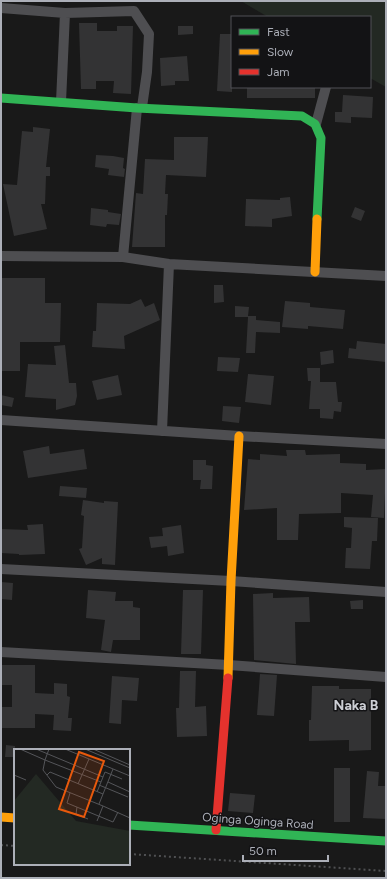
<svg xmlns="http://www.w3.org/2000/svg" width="387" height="879" font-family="Figtree,sans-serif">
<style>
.green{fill:#232923}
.building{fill:#333334}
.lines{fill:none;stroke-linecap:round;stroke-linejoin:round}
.path{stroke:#4f5052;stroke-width:2;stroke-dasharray:2 3;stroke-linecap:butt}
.street{stroke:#4e4e51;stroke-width:10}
.fast{stroke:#30b455;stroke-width:9}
.slow{stroke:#ff9f0a;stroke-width:9}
.jam{stroke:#e5322d;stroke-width:9}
.labels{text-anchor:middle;stroke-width:3;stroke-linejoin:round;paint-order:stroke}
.street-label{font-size:12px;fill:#acafb8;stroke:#131315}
.quarter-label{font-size:14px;font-weight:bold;fill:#ccced4;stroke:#131315}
.inset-road{fill:none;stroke:#545559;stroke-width:1}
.view{fill:#e8590c;fill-opacity:0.15;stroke:#e8590c;stroke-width:2}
.inset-edge{fill:none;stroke:#acafb8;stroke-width:2}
</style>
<rect width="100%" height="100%" fill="#191919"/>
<path class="green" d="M 241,1 L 386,1 L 386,87 L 370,78 L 370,17 L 268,17 Z"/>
<path class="building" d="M 79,23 L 97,23 L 97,31 L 117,31 L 117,26 L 133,26 L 131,94 L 113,93 L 114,81 L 96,81 L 96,89 L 81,89 Z
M 178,26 L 193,26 L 193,34 L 178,35 Z
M 220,34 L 232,34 L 232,92 L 217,91 Z
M 187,56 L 189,81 L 175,81 L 175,85 L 161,86 L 160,58 Z
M 247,87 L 315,87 L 315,98 L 247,98 Z
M 343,95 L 373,97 L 372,118 L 351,117 L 351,123 L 335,122 L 335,112 L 342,112 Z
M 33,127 L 50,129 L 46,167 L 50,167 L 50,176 L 46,176 L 45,204 L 41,204 L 47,229 L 14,236 L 3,184 L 17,185 L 22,131 L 33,132 Z
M 174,137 L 208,137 L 206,177 L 166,175 L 165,194 L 168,194 L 167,215 L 165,215 L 165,247 L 132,247 L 136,193 L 143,194 L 145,159 L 174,160 Z
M 96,155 L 113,156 L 124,158 L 123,168 L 125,169 L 124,177 L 108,175 L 109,169 L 95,167 Z
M 290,197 L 292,216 L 272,219 L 272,227 L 245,226 L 246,199 L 280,200 L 280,198 Z
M 355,207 L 365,211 L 361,221 L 351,217 Z
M 91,208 L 108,210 L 108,212 L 121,214 L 119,225 L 107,224 L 106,227 L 90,225 Z
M 1,278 L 45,278 L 45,303 L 61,303 L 60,342 L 20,342 L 20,371 L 1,371 Z
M 214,285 L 223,285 L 224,302 L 214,303 Z
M 141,299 L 145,307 L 154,303 L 160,320 L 124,336 L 125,349 L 92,347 L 93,331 L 96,331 L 97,303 L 130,304 Z
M 285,301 L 310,303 L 310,307 L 345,310 L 343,329 L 308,326 L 308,329 L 282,327 Z
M 235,306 L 249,307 L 248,316 L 256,316 L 256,320 L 280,322 L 280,333 L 256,332 L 255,353 L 246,353 L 248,317 L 235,317 Z
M 357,341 L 386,344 L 386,362 L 348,358 L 349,348 L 356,349 Z
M 65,345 L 69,383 L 76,383 L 77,396 L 75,405 L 56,410 L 56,399 L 25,397 L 28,364 L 56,365 L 54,346 Z
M 333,350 L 334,363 L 321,365 L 320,352 Z
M 218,357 L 240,358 L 238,372 L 217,371 Z
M 307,368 L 320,368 L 320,382 L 336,382 L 338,402 L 342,402 L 341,412 L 334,411 L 333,419 L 320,418 L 320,409 L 309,409 L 311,381 L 308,381 Z
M 248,374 L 274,376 L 271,405 L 245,402 Z
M 118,375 L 122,395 L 97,400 L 92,381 Z
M 1,395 L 14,398 L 12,407 L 1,405 Z
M 223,406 L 241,407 L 239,423 L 222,421 Z
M 49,446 L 50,454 L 84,449 L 87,469 L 28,478 L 23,451 Z
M 286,450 L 305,450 L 306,455 L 340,454 L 340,463 L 366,464 L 366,470 L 386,469 L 384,518 L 371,517 L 373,495 L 341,493 L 341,513 L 299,514 L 298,540 L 277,540 L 277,508 L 244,510 L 248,459 L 260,460 L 260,454 L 287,456 Z
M 193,460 L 206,460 L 206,465 L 213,466 L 212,489 L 200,489 L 201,480 L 193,480 Z
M 60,486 L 87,488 L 86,498 L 59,496 Z
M 83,500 L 104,503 L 104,501 L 118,502 L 115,565 L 102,564 L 102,558 L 86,565 L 79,549 L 82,548 L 84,516 L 81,515 Z
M 344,517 L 378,518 L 377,541 L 372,541 L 370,569 L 345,568 L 346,548 L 351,548 L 352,528 L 344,527 Z
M 43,524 L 45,554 L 19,555 L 19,554 L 1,553 L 1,529 L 28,530 L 27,525 Z
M 181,525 L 184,553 L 168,556 L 167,546 L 151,548 L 149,537 L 163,536 L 162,528 Z
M 1,582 L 13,583 L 12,600 L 1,599 Z
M 88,590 L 116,592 L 115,601 L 133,601 L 133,607 L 140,608 L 140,640 L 113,640 L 111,652 L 101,650 L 105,620 L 86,618 Z
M 183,590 L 203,590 L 201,654 L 181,654 Z
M 273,593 L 273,598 L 309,597 L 310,622 L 295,622 L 296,664 L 254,660 L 253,594 Z
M 363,600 L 363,609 L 351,609 L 350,601 Z
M 1,665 L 35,665 L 35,693 L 54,694 L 54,683 L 67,684 L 67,696 L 70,697 L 68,718 L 72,718 L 71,731 L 53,730 L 54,715 L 35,714 L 35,728 L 1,728 L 1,707 L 12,707 L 12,685 L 1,685 Z
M 180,671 L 196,671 L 195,707 L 206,706 L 207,736 L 177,737 L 176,708 L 179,708 Z
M 260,674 L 277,675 L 274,716 L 257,715 Z
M 112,676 L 139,678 L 137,701 L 122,700 L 121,724 L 109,723 Z
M 312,686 L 339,686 L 339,689 L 371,689 L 371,750 L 349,751 L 349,740 L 309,741 L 309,720 L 311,720 Z
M 6,745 L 15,746 L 15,757 L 5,757 Z
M 334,768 L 350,768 L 350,822 L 334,822 Z
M 367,771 L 379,772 L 378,786 L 386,786 L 386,819 L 363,818 Z
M 230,793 L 255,795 L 253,813 L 228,811 Z"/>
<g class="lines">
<path class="path" d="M 1,845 L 15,846
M 129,854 L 386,871"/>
<path class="street" d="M 1,8 L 65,13 L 134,11 L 149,34 L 147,72 L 142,107
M 61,102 L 65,13
M 316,124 L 326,87
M 1,256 L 123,257 L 169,264 L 386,276
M 123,257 L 137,108
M 1,420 L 239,436 L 386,444
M 162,431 L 169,264
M 1,569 L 231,581 L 386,592
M 1,652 L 229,665 L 386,677"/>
<path class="fast" d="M 1,98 L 137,108 L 302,116 L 315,124 L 321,138 L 317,219
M 129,825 L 386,841"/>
<path class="slow" d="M 315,272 L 317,219
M 228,678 L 231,581 L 239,436
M 1,817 L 15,818"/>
<path class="jam" d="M 216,830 L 228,678"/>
</g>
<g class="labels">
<g class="street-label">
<text transform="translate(258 821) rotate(4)" y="4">Oginga Oginga Road</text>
</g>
<g class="quarter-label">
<text x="356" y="710">Naka B</text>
</g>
</g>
<g transform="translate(14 749)">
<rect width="116" height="116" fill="#191919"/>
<path d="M 22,25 L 62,72 L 116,82 L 116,116 L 0,116 L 0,52 Z" fill="#232923"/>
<path class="inset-road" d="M 6,0 L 31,11 L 29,21 L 42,38 L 89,57 L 83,72M 22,0 L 89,28M 35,0 L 31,11 L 87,33M 51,0 L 116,27M 71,0 L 116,19M 79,0 L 116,16M 0,26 L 12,31M 33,26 L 36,23 L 89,45M 94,33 L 116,43M 64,35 L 75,10M 85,36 L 114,48M 83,43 L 91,23 L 108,30M 56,44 L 53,54 L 99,73 L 104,63M 85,55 L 99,20M 89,57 L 116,69M 63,58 L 62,65 L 74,70"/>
<path class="view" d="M 65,3 L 90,12 L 70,68 L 45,60 Z"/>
<rect width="116" height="116" class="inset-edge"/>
</g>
<rect width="387" height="879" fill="none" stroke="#acafb8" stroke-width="4"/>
<rect x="231" y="16" width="140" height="72" fill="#131315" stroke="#505156"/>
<rect x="239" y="29" width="20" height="6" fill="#30b455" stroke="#505156"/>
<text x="267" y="36" font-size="12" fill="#acafb8">Fast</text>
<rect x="239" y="49" width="20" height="6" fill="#ff9f0a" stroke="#505156"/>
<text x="267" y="56" font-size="12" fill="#acafb8">Slow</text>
<rect x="239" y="69" width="20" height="6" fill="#e5322d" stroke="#505156"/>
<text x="267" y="76" font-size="12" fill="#acafb8">Jam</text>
<path d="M243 855v6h85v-6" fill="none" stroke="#acafb8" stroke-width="2"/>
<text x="249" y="855" font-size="12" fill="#acafb8" stroke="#131315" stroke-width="3" paint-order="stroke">50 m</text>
</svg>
